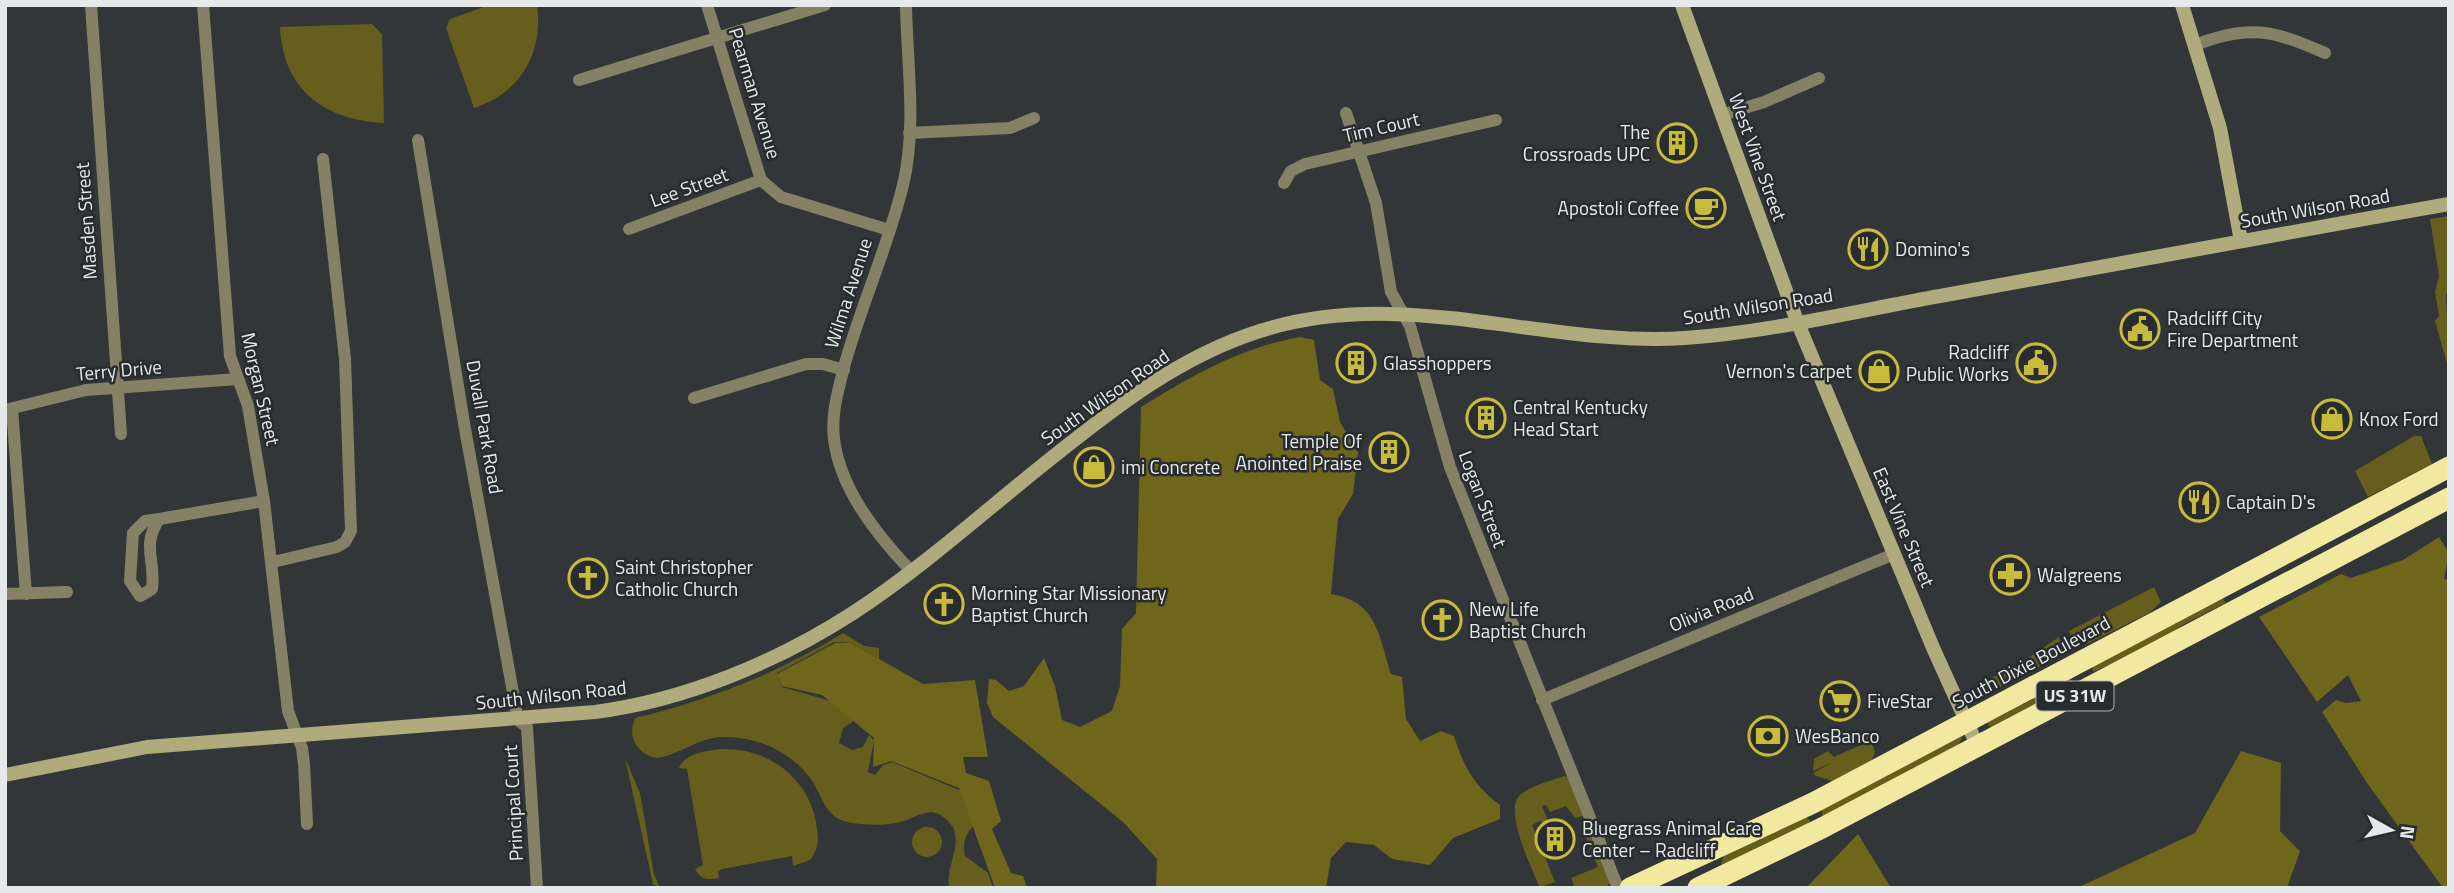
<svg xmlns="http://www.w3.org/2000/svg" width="2454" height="893" font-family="'Titillium Web',sans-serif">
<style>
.green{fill:#655e1d}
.forest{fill:#6e661a}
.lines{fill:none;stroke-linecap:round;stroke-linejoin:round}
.street{stroke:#848164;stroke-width:12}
.secondary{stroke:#b0ab7c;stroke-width:14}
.highway{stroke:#f1e99f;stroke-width:21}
.labels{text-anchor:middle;stroke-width:5;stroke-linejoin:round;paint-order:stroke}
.shield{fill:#282c2f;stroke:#adb0b2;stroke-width:2}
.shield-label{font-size:18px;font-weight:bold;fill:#e6e9ea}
.street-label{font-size:19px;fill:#e6e9ea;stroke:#282c2f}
.poi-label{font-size:19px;fill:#e6e9ea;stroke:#282c2f;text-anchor:start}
</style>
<rect width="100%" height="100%" fill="#323639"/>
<path class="green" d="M 489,5 L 537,5 C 544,52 520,94 474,108 L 446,28 L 450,19 Z
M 372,24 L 382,34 L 384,123 C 324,120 283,90 280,27 Z
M 2449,216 L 2449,293 L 2446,294 L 2449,371 L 2435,321 L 2439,316 L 2435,292 L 2439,276 L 2430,219 Z
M 2414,436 L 2421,436 L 2432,464 L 2368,497 L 2355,471 Z
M 2154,587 L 2161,602 L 2149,613 L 2087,644 L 2074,641 L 2069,631 Z
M 2222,598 L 2226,603 L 2184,624 L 2151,647 L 2093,672 L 2092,666 Z
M 843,633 L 864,646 L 879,648 L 879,659 L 851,643 L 834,642 L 777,673 L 782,687 L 834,702 L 857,719 L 843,728 L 839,743 L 852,750 L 863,747 L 869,735 L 874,740 L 868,772 L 875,775 L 883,765 L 892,762 L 964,792 L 977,823 C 966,832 962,842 965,856 L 988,873 L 993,888 L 949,888 C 945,865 966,841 949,822 C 930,801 916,820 896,823 C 882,826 861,825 847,822 C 825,817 822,795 811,779 C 790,751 756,736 722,737 C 697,738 680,755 657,758 C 637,754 627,737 635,718 C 707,701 781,672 843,633 Z
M 2059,637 L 2063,649 L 2059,657 L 1984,695 L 1978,694 L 1979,684 L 2019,664 Z
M 2071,679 L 2073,687 L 1991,728 L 1987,723 Z
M 1868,735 L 1871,741 L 1866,744 L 1872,743 L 1875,752 L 1872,760 L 1833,781 L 1816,776 L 1813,773 L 1831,763 L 1813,771 L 1814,759 L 1828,751 L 1834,757 L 1861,745 L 1864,737 Z
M 1963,736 L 1959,744 L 1825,817 L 1822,815 L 1822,807 Z
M 721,749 C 769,747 812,780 817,829 C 819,841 818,850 810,860 L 793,866 L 792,856 L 722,869 L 718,872 L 719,878 C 708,880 701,880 695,869 L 703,865 L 687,769 L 679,768 C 685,753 707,751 721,749 Z
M 625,758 L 640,793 L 654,874 L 660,888 L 653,884 Z
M 1564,776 L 1568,777 L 1583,816 L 1575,818 L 1566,806 L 1550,812 L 1546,805 L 1542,806 L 1548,821 L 1545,827 L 1540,821 L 1532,825 L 1555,882 L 1540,887 C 1532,870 1504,811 1519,796 C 1529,786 1551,781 1564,776 Z
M 1806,817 L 1810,820 L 1809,826 L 1724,867 L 1721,864 L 1724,854 Z
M912 842a15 15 0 1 1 30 0a15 15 0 1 1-30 0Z
M 1589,831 L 1610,883 L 1605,888 L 1575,888 L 1571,878 L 1598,867 L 1584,832 Z"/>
<path class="forest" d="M 1300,337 L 1314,340 L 1320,380 L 1333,389 L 1340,422 L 1358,452 L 1353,494 L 1338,519 L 1331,594 C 1377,601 1379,636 1391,674 L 1402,677 L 1406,719 L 1420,741 L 1441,731 L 1454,736 C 1464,767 1474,786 1500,805 L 1500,819 L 1453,838 L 1430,865 L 1392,859 L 1374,845 L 1346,842 L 1331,858 L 1326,888 L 1156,888 L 1157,859 L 1123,822 L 993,717 L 987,703 L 989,679 L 996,680 L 1009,691 L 1024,686 L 1044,658 L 1055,686 L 1062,720 L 1080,727 L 1112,711 L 1120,686 L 1122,629 L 1136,613 L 1141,407 C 1193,375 1239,348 1300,337 Z
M 2439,537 L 2449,553 L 2444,579 L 2449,580 L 2449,888 L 2443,888 L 2367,783 L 2322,712 L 2336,700 L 2346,703 L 2361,701 L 2348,675 L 2317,702 L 2259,617 L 2341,574 L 2351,578 L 2403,560 Z
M 835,643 L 851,643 L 923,684 L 975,680 L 988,757 L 963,757 L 966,773 L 989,781 L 1001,821 L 992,829 L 1011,873 L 1023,876 L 1027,888 L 995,888 L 959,788 L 891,761 L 873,767 L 874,738 L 822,695 L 782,686 L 777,674 Z
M 2241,751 L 2281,763 L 2280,831 L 2300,851 L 2287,888 L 2077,888 L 2195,833 Z
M 1858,834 L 1891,888 L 1806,888 Z"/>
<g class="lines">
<path class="street" d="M 91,5 L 121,434
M 203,5 L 230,356 L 248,406 L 264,501 L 288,711 L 302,748 L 304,764 L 307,824
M 707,5 L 761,180 L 781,197 L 889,230
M 906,5 C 907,63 917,128 903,185 C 888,247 861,305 844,367 C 838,391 831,414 834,439 C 840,489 877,535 910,570
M 2195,45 C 2249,24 2273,30 2325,53
M 579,80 L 825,5
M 1346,113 L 1376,203 L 1391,292 L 1410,326 L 1450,467 L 1618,888
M 1722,115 L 1764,102 L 1819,78
M 909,133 L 1010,128 L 1034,118
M 418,140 L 465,429 L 518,720 L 527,727 L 537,888
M 1284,183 L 1291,171 L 1305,164 L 1496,120
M 629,229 L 761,180
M 694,398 L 806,364 L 823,364 L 844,370
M 12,409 L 26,594
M 5,410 L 86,390 L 238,379
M 159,519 C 141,547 156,560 152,589 L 140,596 L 130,581 L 133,533 L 145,521 Z
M 159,519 L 264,501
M 273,562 L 337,547 L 345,542 L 351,531 L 345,359 L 323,159
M 5,594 L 67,592
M 1542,700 L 1894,554"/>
<path class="secondary" d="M 1682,5 L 1797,321 L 1934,650 L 1978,747
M 2182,5 L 2220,128 L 2241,241
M 5,775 L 147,747 L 595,712 C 686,700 777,662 853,613 C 922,568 985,511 1049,460 C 1114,408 1180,356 1260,331 C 1405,285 1541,347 1685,338 C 1770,332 1856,311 1940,296 C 2109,265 2279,234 2449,204"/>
<path class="highway" d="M 1630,888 L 1813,803 L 2449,467
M 1698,888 L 1822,828 L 2449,498"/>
</g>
<defs>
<g id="building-ring" transform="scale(2.0125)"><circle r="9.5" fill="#282c2f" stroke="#c8bb3b" stroke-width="1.5"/><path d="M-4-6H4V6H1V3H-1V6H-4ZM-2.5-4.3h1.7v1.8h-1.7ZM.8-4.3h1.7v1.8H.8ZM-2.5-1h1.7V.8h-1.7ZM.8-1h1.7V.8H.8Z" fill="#c8bb3b"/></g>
<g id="cafe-ring" transform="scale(2.0125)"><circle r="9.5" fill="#282c2f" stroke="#c8bb3b" stroke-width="1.5"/><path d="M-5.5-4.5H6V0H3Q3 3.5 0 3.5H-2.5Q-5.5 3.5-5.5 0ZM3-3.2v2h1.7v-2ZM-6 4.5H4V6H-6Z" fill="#c8bb3b"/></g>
<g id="restaurant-ring" transform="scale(2.0125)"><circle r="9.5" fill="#282c2f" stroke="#c8bb3b" stroke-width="1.5"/><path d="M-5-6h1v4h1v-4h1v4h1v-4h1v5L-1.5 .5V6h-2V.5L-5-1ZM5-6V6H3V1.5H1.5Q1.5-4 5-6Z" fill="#c8bb3b"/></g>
<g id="civic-ring" transform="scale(2.0125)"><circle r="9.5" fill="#282c2f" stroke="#c8bb3b" stroke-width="1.5"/><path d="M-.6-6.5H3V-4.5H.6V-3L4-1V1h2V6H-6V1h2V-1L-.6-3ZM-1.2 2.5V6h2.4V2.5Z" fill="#c8bb3b"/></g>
<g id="shop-ring" transform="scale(2.0125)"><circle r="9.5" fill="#282c2f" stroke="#c8bb3b" stroke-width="1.5"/><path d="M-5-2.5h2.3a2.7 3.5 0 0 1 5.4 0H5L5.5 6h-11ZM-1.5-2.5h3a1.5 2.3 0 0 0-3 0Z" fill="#c8bb3b"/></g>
<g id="pharmacy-ring" transform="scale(2.0125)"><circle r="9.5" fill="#282c2f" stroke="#c8bb3b" stroke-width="1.5"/><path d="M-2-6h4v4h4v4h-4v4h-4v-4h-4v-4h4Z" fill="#c8bb3b"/></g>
<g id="church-ring" transform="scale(2.0125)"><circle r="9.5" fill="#282c2f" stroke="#c8bb3b" stroke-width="1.5"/><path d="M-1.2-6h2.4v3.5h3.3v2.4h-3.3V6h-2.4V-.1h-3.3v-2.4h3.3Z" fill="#c8bb3b"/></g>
<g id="supermarket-ring" transform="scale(2.0125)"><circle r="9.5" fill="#282c2f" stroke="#c8bb3b" stroke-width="1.5"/><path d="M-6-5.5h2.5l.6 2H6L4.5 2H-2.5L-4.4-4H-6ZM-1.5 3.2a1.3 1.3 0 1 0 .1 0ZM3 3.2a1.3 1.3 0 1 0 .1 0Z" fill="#c8bb3b"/></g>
<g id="bank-ring" transform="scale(2.0125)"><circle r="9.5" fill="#282c2f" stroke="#c8bb3b" stroke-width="1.5"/><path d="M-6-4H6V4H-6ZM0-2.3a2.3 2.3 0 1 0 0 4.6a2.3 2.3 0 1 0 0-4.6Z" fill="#c8bb3b"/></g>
</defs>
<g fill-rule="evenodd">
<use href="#building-ring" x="1677" y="143"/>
<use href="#cafe-ring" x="1706" y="208"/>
<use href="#restaurant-ring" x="1868" y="249"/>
<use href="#civic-ring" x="2140" y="329"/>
<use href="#building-ring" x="1356" y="363"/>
<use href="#civic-ring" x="2036" y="363"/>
<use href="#shop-ring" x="1879" y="371"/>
<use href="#building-ring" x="1486" y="418"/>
<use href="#shop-ring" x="2332" y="419"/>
<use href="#building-ring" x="1389" y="452"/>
<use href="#shop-ring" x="1094" y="467"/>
<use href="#restaurant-ring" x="2199" y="502"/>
<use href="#pharmacy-ring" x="2010" y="575"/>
<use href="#church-ring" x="588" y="578"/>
<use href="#church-ring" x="944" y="604"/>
<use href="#church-ring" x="1442" y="620"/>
<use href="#supermarket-ring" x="1840" y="701"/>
<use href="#bank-ring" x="1768" y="736"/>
<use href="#building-ring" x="1555" y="839"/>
</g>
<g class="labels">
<rect class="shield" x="2036.5" y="681.5" width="77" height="29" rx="5"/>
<g class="shield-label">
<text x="2075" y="702">US 31W</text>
</g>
<g class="street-label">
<text transform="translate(755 93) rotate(73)" y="7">Pearman Avenue</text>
<text transform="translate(1381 127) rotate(-13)" y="7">Tim Court</text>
<text transform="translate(1758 157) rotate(70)" y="7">West Vine Street</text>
<text transform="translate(689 187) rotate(-20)" y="7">Lee Street</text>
<text transform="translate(2315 208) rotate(-10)" y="7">South Wilson Road</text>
<text transform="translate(86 221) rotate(-94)" y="7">Masden Street</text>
<text transform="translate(848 293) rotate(-72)" y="7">Wilma Avenue</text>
<text transform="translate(1758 306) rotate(-9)" y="7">South Wilson Road</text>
<text transform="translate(119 370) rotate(-5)" y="7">Terry Drive</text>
<text transform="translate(261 389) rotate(77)" y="7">Morgan Street</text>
<text transform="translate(1105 397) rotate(-35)" y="7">South Wilson Road</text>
<text transform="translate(485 427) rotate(80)" y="7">Duvall Park Road</text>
<text transform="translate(1483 499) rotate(69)" y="7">Logan Street</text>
<text transform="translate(1904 527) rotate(67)" y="7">East Vine Street</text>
<text transform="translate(1711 609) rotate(-22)" y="7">Olivia Road</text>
<text transform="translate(2031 662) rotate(-28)" y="7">South Dixie Boulevard</text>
<text transform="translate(551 695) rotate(-6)" y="7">South Wilson Road</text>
<text transform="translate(513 803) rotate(-93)" y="7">Principal Court</text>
</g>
<g class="poi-label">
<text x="1650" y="139" text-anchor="end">The<tspan x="1650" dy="22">Crossroads UPC</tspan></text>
<text x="1679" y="215" text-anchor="end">Apostoli Coffee</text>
<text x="1895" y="256">Domino's</text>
<text x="2167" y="325">Radcliff City<tspan x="2167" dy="22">Fire Department</tspan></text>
<text x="2009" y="359" text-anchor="end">Radcliff<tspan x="2009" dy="22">Public Works</tspan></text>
<text x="1383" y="370">Glasshoppers</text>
<text x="1852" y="378" text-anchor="end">Vernon's Carpet</text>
<text x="1513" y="414">Central Kentucky<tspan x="1513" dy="22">Head Start</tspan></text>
<text x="2359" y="426">Knox Ford</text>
<text x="1362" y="448" text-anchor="end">Temple Of<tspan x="1362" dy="22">Anointed Praise</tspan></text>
<text x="1121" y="474">imi Concrete</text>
<text x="2226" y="509">Captain D's</text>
<text x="615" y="574">Saint Christopher<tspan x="615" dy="22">Catholic Church</tspan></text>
<text x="2037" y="582">Walgreens</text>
<text x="971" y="600">Morning Star Missionary<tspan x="971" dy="22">Baptist Church</tspan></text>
<text x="1469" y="616">New Life<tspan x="1469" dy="22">Baptist Church</tspan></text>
<text x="1867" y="708">FiveStar</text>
<text x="1795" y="743">WesBanco</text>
<text x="1582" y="835">Bluegrass Animal Care<tspan x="1582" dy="22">Center – Radcliff</tspan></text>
</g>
</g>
<rect width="2454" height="893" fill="none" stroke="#e6e9ea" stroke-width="14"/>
<g transform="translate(2391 830) rotate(98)" stroke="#282c2f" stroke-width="5" paint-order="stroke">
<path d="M0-5L12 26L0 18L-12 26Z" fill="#e6e9ea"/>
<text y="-10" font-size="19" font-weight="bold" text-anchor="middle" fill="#e6e9ea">N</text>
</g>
</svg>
